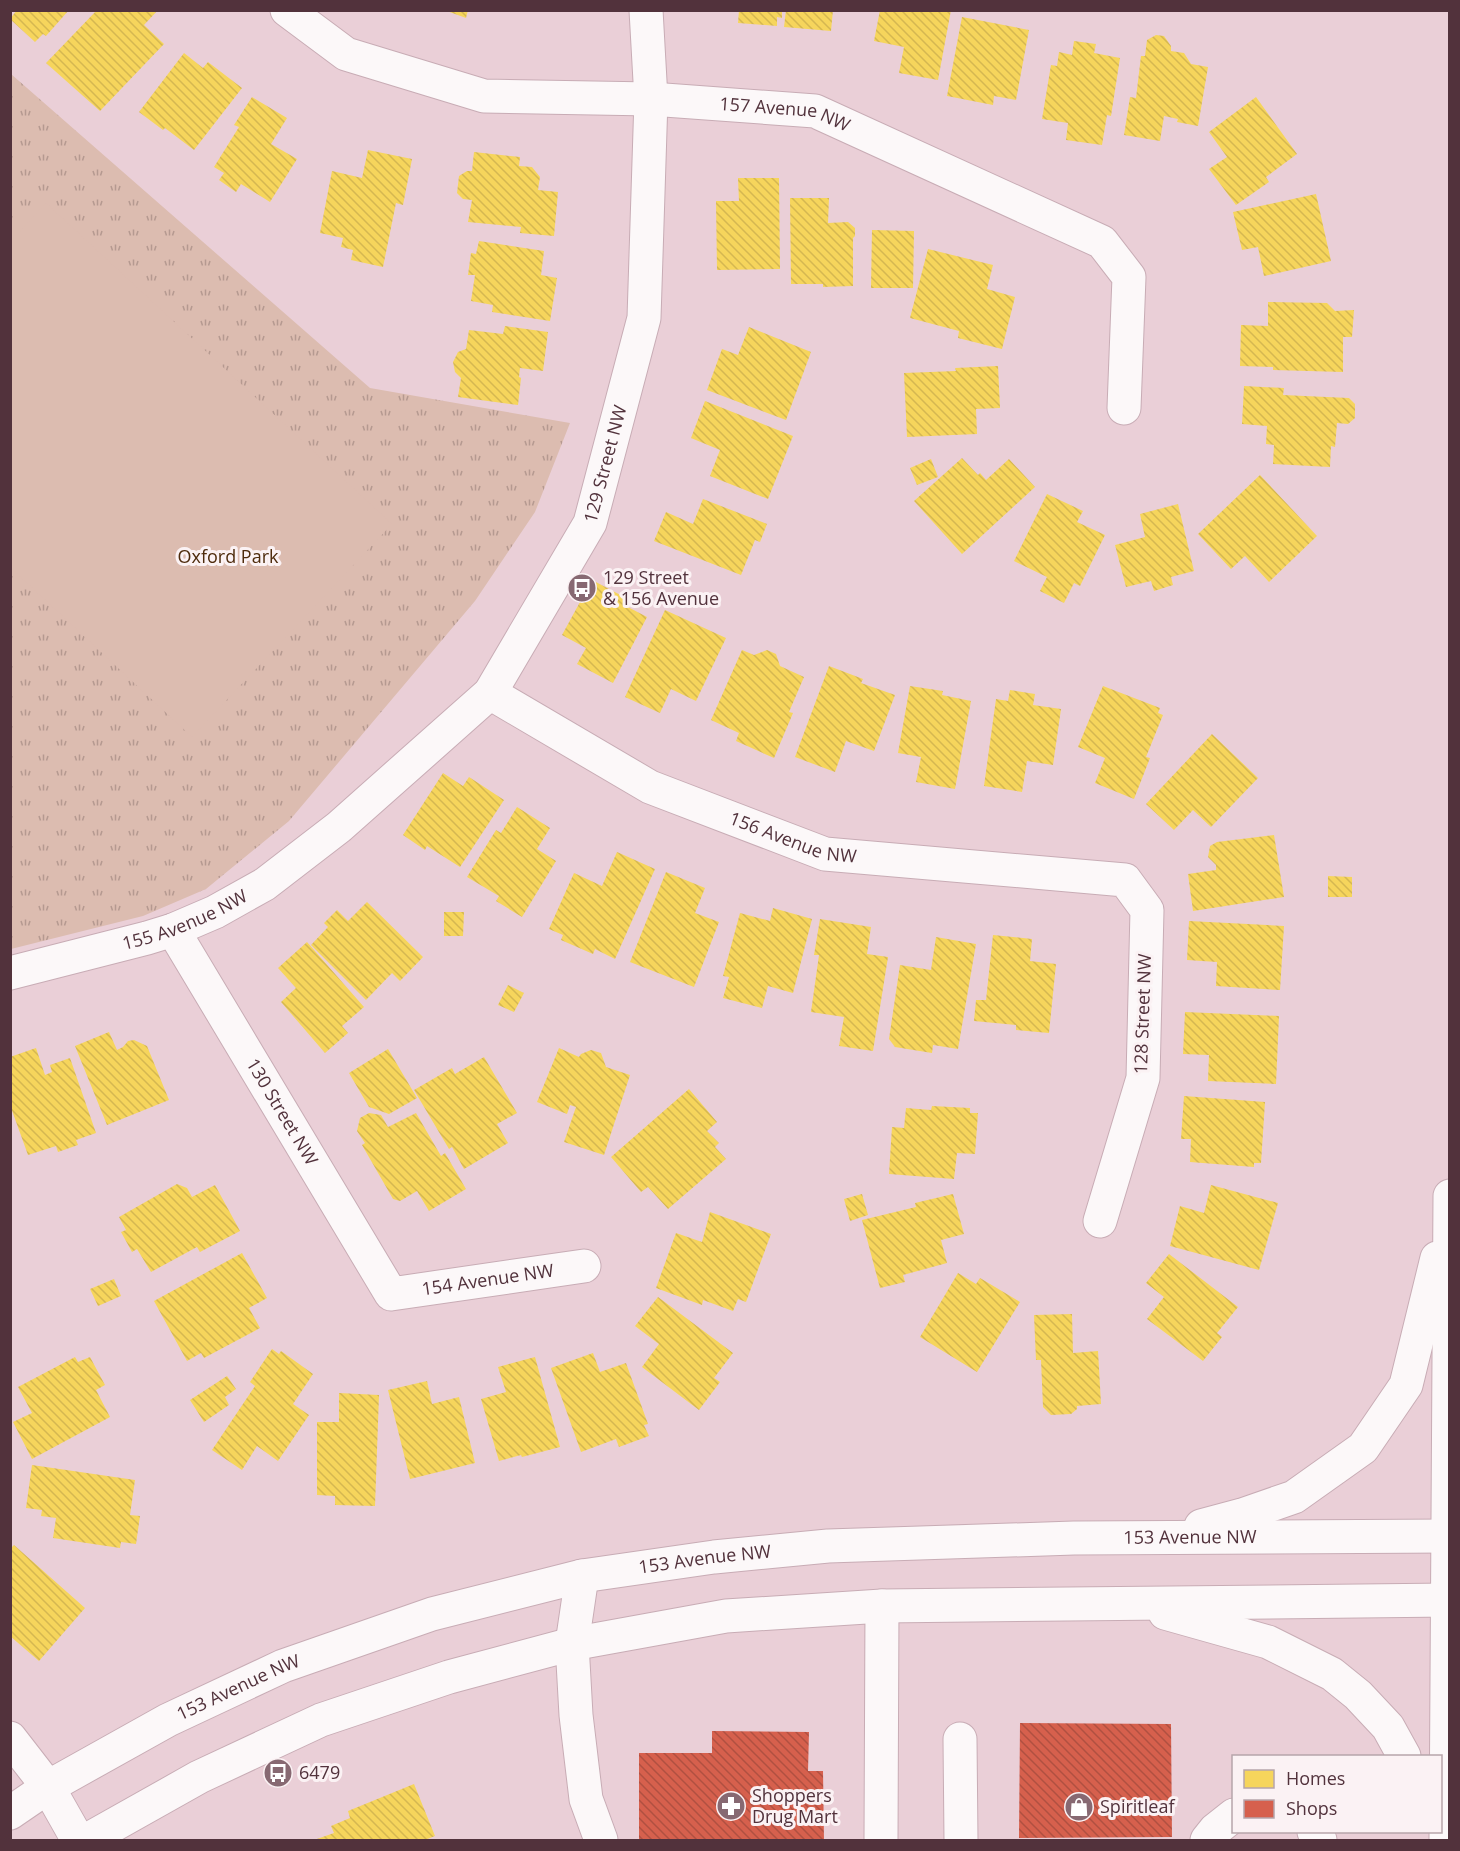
<svg xmlns="http://www.w3.org/2000/svg" width="1460" height="1851" font-family="'Open Sans',sans-serif">
<style>
.park{fill:url(#park-tufts)}
.garden{fill:#dcbcb0}
.homes{fill:url(#homes-back-hatch)}
.shops{fill:url(#shops-back-hatch)}
.lines{fill:none;stroke-linecap:round;stroke-linejoin:round}
.minor-casing{stroke:#c8acb5;stroke-width:35}
.major-casing{stroke:#c8acb5;stroke-width:35}
.minor{stroke:#fcf8f9;stroke-width:33}
.major{stroke:#fcf8f9;stroke-width:33}
.labels{text-anchor:middle;stroke-width:6;stroke-linejoin:round;paint-order:stroke}
.street-label{font-size:18px;fill:#52323c;stroke:#fbf2f4}
.park-label{font-size:18px;fill:#4e2b0c;stroke:#fbf2f4}
.poi-label{font-size:18px;fill:#52323c;stroke:#fbf2f4;text-anchor:start}
</style>
<defs>
<pattern id="park-tufts" width="24" height="20" patternUnits="userSpaceOnUse" patternTransform="scale(1.5)"><rect width="24" height="20" fill="#dcbcb0"/><path d="M3 7l-1-3M5 7V3M7 7l1-3M15 17l-1-3M17 17v-4M19 17l1-3" fill="none" stroke="#b59990"/></pattern>
<pattern id="homes-back-hatch" width="6" height="6" patternUnits="userSpaceOnUse" patternTransform="scale(1.5)"><rect width="6" height="6" fill="#f6d55c"/><path d="M-1 5l2 2M0 0l6 6M5-1l2 2" fill="none" stroke="#d5b751"/></pattern>
<pattern id="shops-back-hatch" width="6" height="6" patternUnits="userSpaceOnUse" patternTransform="scale(1.5)"><rect width="6" height="6" fill="#d6604d"/><path d="M-1 5l2 2M0 0l6 6M5-1l2 2" fill="none" stroke="#b05041"/></pattern>
</defs>
<rect width="100%" height="100%" fill="#eacfd7"/>
<path class="park" d="M 11,74 L 370,388 L 570,423 L 535,512 L 475,601 L 289,821 L 206,889 L 143,916 L 11,949 Z"/>
<path class="garden" d="M 46,203 L 392,524 L 192,737 L 11,568 L 11,241 Z"/>
<path class="homes" d="M 17,10 L 69,10 L 46,36 L 43,34 L 35,42 L 10,19 Z
M 97,10 L 158,10 L 144,25 L 164,44 L 100,111 L 46,63 Z
M 444,10 L 468,10 L 466,18 Z
M 739,10 L 782,10 L 782,18 L 777,17 L 777,26 L 738,23 Z
M 786,10 L 833,10 L 831,31 L 784,27 Z
M 880,10 L 951,10 L 938,80 L 899,73 L 904,47 L 874,41 Z
M 962,17 L 1029,30 L 1016,100 L 994,96 L 993,105 L 947,96 Z
M 1156,35 L 1164,36 L 1171,46 L 1171,51 L 1184,53 L 1191,64 L 1208,67 L 1198,126 L 1177,122 L 1178,119 L 1164,116 L 1160,141 L 1124,135 L 1130,97 L 1136,98 L 1141,56 L 1145,56 L 1147,40 Z
M 1074,41 L 1096,44 L 1094,53 L 1120,58 L 1111,116 L 1107,115 L 1102,145 L 1066,140 L 1068,123 L 1042,119 L 1051,65 L 1057,66 L 1059,52 L 1072,55 Z
M 184,53 L 203,68 L 208,62 L 242,88 L 194,150 L 165,128 L 163,130 L 139,112 Z
M 252,97 L 287,118 L 271,144 L 297,159 L 270,202 L 241,184 L 236,192 L 219,180 L 224,173 L 214,167 L 239,127 L 234,125 Z
M 1256,97 L 1297,154 L 1266,177 L 1269,182 L 1236,205 L 1209,169 L 1227,157 L 1209,132 Z
M 368,150 L 412,159 L 403,205 L 396,203 L 383,267 L 351,260 L 353,250 L 341,247 L 343,238 L 320,233 L 332,171 L 362,178 Z
M 474,152 L 520,157 L 519,166 L 532,167 L 540,177 L 538,190 L 558,192 L 554,236 L 520,233 L 521,227 L 468,222 L 472,200 L 463,199 L 457,193 L 459,176 L 467,171 L 472,171 Z
M 738,178 L 779,178 L 780,269 L 717,270 L 716,201 L 739,201 Z
M 1316,194 L 1331,261 L 1264,276 L 1258,247 L 1242,250 L 1233,212 Z
M 790,198 L 829,198 L 828,223 L 848,222 L 855,228 L 855,236 L 853,238 L 853,286 L 823,287 L 823,284 L 791,284 Z
M 872,230 L 914,231 L 913,288 L 871,288 Z
M 479,241 L 544,251 L 541,275 L 557,278 L 550,321 L 492,312 L 493,305 L 471,301 L 475,275 L 468,275 L 471,253 L 476,254 Z
M 928,249 L 993,265 L 987,289 L 1015,297 L 1002,349 L 958,338 L 959,331 L 910,318 Z
M 1268,302 L 1327,303 L 1335,311 L 1354,310 L 1352,337 L 1343,337 L 1343,372 L 1273,370 L 1273,367 L 1240,366 L 1241,325 L 1268,326 Z
M 505,326 L 548,332 L 543,371 L 520,368 L 519,377 L 521,378 L 518,405 L 458,397 L 461,378 L 455,372 L 453,362 L 458,352 L 466,349 L 469,330 L 503,334 Z
M 749,327 L 811,352 L 786,420 L 707,390 L 722,349 L 738,355 Z
M 998,366 L 1000,408 L 976,409 L 977,434 L 907,437 L 904,373 L 956,371 L 955,368 Z
M 1244,386 L 1284,388 L 1283,395 L 1349,398 L 1355,404 L 1355,418 L 1348,424 L 1337,423 L 1335,447 L 1331,446 L 1330,467 L 1273,464 L 1274,445 L 1266,444 L 1267,426 L 1242,424 Z
M 705,401 L 793,436 L 768,499 L 710,476 L 720,450 L 691,438 Z
M 962,458 L 978,475 L 980,473 L 986,480 L 1009,459 L 1035,487 L 962,554 L 914,501 Z
M 931,459 L 938,477 L 917,485 L 910,468 Z
M 1260,475 L 1317,536 L 1269,582 L 1245,556 L 1231,569 L 1198,534 Z
M 1047,494 L 1083,511 L 1077,522 L 1105,535 L 1080,586 L 1074,583 L 1064,603 L 1040,591 L 1047,577 L 1014,561 Z
M 703,499 L 767,524 L 760,542 L 755,540 L 741,575 L 654,541 L 666,512 L 693,524 Z
M 1178,504 L 1194,571 L 1171,577 L 1173,585 L 1154,591 L 1151,581 L 1126,587 L 1115,545 L 1145,537 L 1140,514 Z
M 592,580 L 630,600 L 626,606 L 647,617 L 613,683 L 577,664 L 586,648 L 562,635 Z
M 665,610 L 726,638 L 696,701 L 671,689 L 660,713 L 625,697 Z
M 742,650 L 754,655 L 767,650 L 776,654 L 780,666 L 804,677 L 789,712 L 793,713 L 774,758 L 736,741 L 739,733 L 711,720 Z
M 829,666 L 863,679 L 861,683 L 895,695 L 874,751 L 846,741 L 835,772 L 795,757 Z
M 910,686 L 943,691 L 942,695 L 971,701 L 955,789 L 916,782 L 921,757 L 898,753 Z
M 1103,686 L 1160,708 L 1158,713 L 1163,715 L 1146,757 L 1150,758 L 1134,799 L 1095,783 L 1105,758 L 1078,747 Z
M 1010,690 L 1035,694 L 1033,705 L 1061,709 L 1053,765 L 1027,761 L 1022,792 L 984,786 L 996,699 L 1008,701 Z
M 1212,734 L 1258,778 L 1211,827 L 1193,810 L 1174,830 L 1146,804 Z
M 443,773 L 463,786 L 469,777 L 504,800 L 460,867 L 427,846 L 425,850 L 403,835 Z
M 517,807 L 550,828 L 537,849 L 556,861 L 522,917 L 496,901 L 499,896 L 467,877 L 496,830 L 501,833 Z
M 1274,835 L 1284,897 L 1193,911 L 1188,874 L 1216,870 L 1216,865 L 1208,857 L 1210,846 L 1217,842 Z
M 617,852 L 655,869 L 615,959 L 595,949 L 593,954 L 561,940 L 563,935 L 549,929 L 574,873 L 602,886 Z
M 666,872 L 705,888 L 695,913 L 719,922 L 694,987 L 630,962 Z
M 1328,876 L 1352,877 L 1352,897 L 1328,897 Z
M 367,902 L 423,957 L 400,981 L 392,973 L 366,1000 L 311,945 L 328,927 L 324,923 L 337,910 L 348,921 Z
M 773,908 L 812,919 L 793,993 L 768,986 L 762,1008 L 723,998 L 729,977 L 723,976 L 740,913 L 770,921 Z
M 444,912 L 464,912 L 463,936 L 444,936 Z
M 820,919 L 871,927 L 867,954 L 888,957 L 873,1051 L 839,1046 L 844,1017 L 811,1012 L 819,955 L 814,955 Z
M 1189,921 L 1284,926 L 1280,990 L 1216,986 L 1217,962 L 1187,960 Z
M 993,935 L 1032,939 L 1030,961 L 1056,964 L 1049,1033 L 1016,1030 L 1016,1025 L 974,1021 L 976,1000 L 986,1000 Z
M 936,937 L 976,944 L 958,1049 L 933,1045 L 932,1053 L 895,1047 L 889,1039 L 900,965 L 931,970 Z
M 307,942 L 364,1007 L 342,1026 L 348,1033 L 325,1053 L 281,1002 L 296,988 L 278,968 Z
M 508,985 L 524,993 L 514,1012 L 498,1005 Z
M 1185,1012 L 1279,1016 L 1276,1084 L 1208,1081 L 1209,1055 L 1183,1054 Z
M 109,1032 L 117,1050 L 123,1047 L 128,1041 L 134,1040 L 147,1046 L 169,1100 L 107,1125 L 75,1046 Z
M 36,1048 L 45,1075 L 52,1072 L 50,1065 L 70,1058 L 96,1133 L 76,1140 L 78,1145 L 58,1152 L 56,1146 L 28,1155 L 10,1105 L 10,1057 Z
M 559,1048 L 579,1057 L 581,1054 L 591,1050 L 601,1053 L 606,1067 L 630,1075 L 604,1155 L 564,1142 L 576,1107 L 570,1105 L 567,1114 L 537,1102 Z
M 388,1049 L 417,1098 L 389,1114 L 369,1107 L 349,1073 Z
M 484,1057 L 517,1113 L 497,1124 L 508,1143 L 464,1169 L 452,1147 L 449,1149 L 414,1090 L 452,1068 L 455,1074 Z
M 689,1089 L 717,1122 L 707,1131 L 719,1143 L 715,1147 L 726,1159 L 668,1209 L 648,1187 L 641,1192 L 611,1157 Z
M 1184,1096 L 1265,1102 L 1261,1163 L 1254,1163 L 1254,1167 L 1190,1162 L 1191,1139 L 1181,1139 Z
M 932,1106 L 970,1108 L 970,1113 L 978,1113 L 975,1154 L 957,1153 L 954,1179 L 889,1174 L 892,1127 L 904,1128 L 906,1108 L 931,1110 Z
M 369,1113 L 381,1115 L 388,1127 L 416,1113 L 441,1156 L 445,1153 L 466,1189 L 429,1211 L 417,1191 L 400,1201 L 393,1199 L 362,1145 L 365,1143 L 357,1131 L 360,1118 Z
M 177,1184 L 187,1188 L 192,1197 L 215,1185 L 240,1231 L 200,1252 L 197,1247 L 151,1272 L 137,1249 L 132,1252 L 121,1232 L 126,1230 L 119,1217 Z
M 1211,1185 L 1278,1203 L 1259,1270 L 1170,1246 L 1180,1206 L 1204,1213 Z
M 862,1194 L 868,1215 L 850,1221 L 844,1199 Z
M 953,1194 L 964,1234 L 941,1240 L 947,1263 L 903,1275 L 905,1282 L 880,1288 L 862,1220 L 916,1207 L 915,1203 Z
M 710,1212 L 771,1234 L 746,1302 L 738,1299 L 733,1311 L 703,1300 L 702,1305 L 656,1288 L 676,1233 L 702,1242 Z
M 242,1253 L 267,1298 L 249,1308 L 260,1328 L 204,1358 L 201,1353 L 187,1361 L 154,1301 Z
M 1169,1254 L 1238,1307 L 1217,1333 L 1222,1337 L 1203,1361 L 1147,1319 L 1164,1297 L 1146,1283 Z
M 958,1273 L 976,1284 L 980,1278 L 1020,1302 L 977,1372 L 920,1337 Z
M 114,1279 L 121,1296 L 98,1306 L 90,1289 Z
M 658,1297 L 733,1353 L 714,1378 L 720,1382 L 699,1410 L 642,1367 L 659,1344 L 635,1326 Z
M 1072,1314 L 1073,1353 L 1098,1351 L 1101,1404 L 1077,1406 L 1077,1409 L 1071,1414 L 1051,1415 L 1043,1407 L 1041,1360 L 1036,1360 L 1034,1315 Z
M 272,1349 L 279,1354 L 281,1351 L 313,1374 L 293,1404 L 309,1415 L 278,1461 L 257,1446 L 242,1470 L 212,1450 L 255,1386 L 250,1382 Z
M 593,1353 L 600,1372 L 626,1363 L 648,1424 L 644,1425 L 649,1436 L 619,1447 L 616,1439 L 581,1452 L 551,1368 Z
M 75,1357 L 78,1362 L 90,1357 L 105,1385 L 96,1390 L 110,1417 L 32,1459 L 13,1422 L 32,1413 L 18,1387 Z
M 535,1357 L 560,1447 L 522,1457 L 521,1455 L 499,1461 L 481,1399 L 506,1392 L 498,1367 Z
M 227,1376 L 236,1389 L 225,1397 L 229,1405 L 204,1422 L 190,1400 Z
M 427,1381 L 432,1404 L 459,1397 L 475,1463 L 410,1479 L 388,1390 Z
M 339,1393 L 379,1395 L 375,1506 L 335,1505 L 335,1496 L 317,1495 L 317,1422 L 339,1422 Z
M 32,1465 L 135,1480 L 130,1515 L 140,1516 L 136,1544 L 121,1542 L 120,1548 L 53,1538 L 56,1518 L 41,1516 L 42,1510 L 26,1508 Z
M 14,1545 L 85,1608 L 39,1661 L 10,1636 L 10,1549 Z
M 414,1784 L 435,1836 L 425,1840 L 314,1840 L 334,1833 L 331,1826 L 350,1818 L 348,1811 Z"/>
<path class="shops" d="M 1020,1723 L 1171,1724 L 1172,1837 L 1019,1838 Z
M 712,1731 L 809,1732 L 808,1771 L 823,1771 L 824,1840 L 639,1840 L 639,1753 L 712,1753 Z"/>
<g class="lines">
<g class="minor-casing">
<g id="minor">
<path id="s1" d="M 287,10 L 346,54 L 484,96 L 651,99 L 815,111 L 1102,242 L 1129,277 L 1124,408"/>
<path id="s2" d="M 490,693 L 650,787 L 825,854 L 1125,880 L 1147,910 L 1143,1078 L 1100,1221"/>
<path id="s3" d="M 173,930 L 391,1294 L 584,1266"/>
<path id="s4" d="M 10,973 L 147,938 L 173,930 L 215,912 L 265,884 L 339,827 L 490,693 L 590,523 L 644,318 L 651,99 L 646,10"/>
<path d="M 582,1576 L 572,1644 L 576,1715 L 586,1799 L 601,1840"/>
<path d="M 10,1738 L 48,1787 L 78,1840"/>
<path d="M 960,1739 L 961,1840"/>
<path d="M 1314,1832 L 1320,1840"/>
<path d="M 881,1840 L 882,1606"/>
<path d="M 1207,1840 L 1215,1830 L 1234,1815"/>
</g>
</g>
<g class="major-casing">
<g id="major">
<path d="M 1201,1526 L 1242,1515 L 1294,1497 L 1363,1448 L 1406,1385 L 1437,1258"/>
<path d="M 1165,1613 L 1268,1642 L 1332,1674 L 1358,1695 L 1388,1727 L 1404,1756"/>
<path id="s5" d="M 10,1813 L 48,1787 L 168,1720 L 283,1666 L 432,1614 L 582,1576 L 714,1557 L 828,1546 L 1074,1538 L 1450,1536"/>
<path d="M 87,1840 L 199,1777 L 321,1720 L 449,1677 L 572,1644 L 726,1616 L 882,1606 L 1450,1600"/>
<path d="M 1446,1840 L 1450,1196"/>
</g>
</g>
<use href="#minor" class="minor"/>
<use href="#major" class="major"/>
</g>
<defs>
<g id="bus-disc" transform="scale(1.5)"><circle r="9.5" fill="#876972" stroke="#fbf2f4"/><path d="M-5-6H5V4H4V6H2V4H-2V6H-4V4H-5ZM-3.5-4V0h7V-4ZM-3.5 1.2v1.5H-2V1.2ZM2 1.2v1.5H3.5V1.2Z" fill="#fff"/></g>
<g id="pharmacy-disc" transform="scale(1.5)"><circle r="9.5" fill="#876972" stroke="#fbf2f4"/><path d="M-2-6h4v4h4v4h-4v4h-4v-4h-4v-4h4Z" fill="#fff"/></g>
<g id="shop-disc" transform="scale(1.5)"><circle r="9.5" fill="#876972" stroke="#fbf2f4"/><path d="M-5-2.5h2.3a2.7 3.5 0 0 1 5.4 0H5L5.5 6h-11ZM-1.5-2.5h3a1.5 2.3 0 0 0-3 0Z" fill="#fff"/></g>
</defs>
<g fill-rule="evenodd">
<use href="#bus-disc" x="582" y="588"/>
<use href="#bus-disc" x="278" y="1773"/>
<use href="#pharmacy-disc" x="731" y="1806"/>
<use href="#shop-disc" x="1079" y="1807"/>
</g>
<g class="labels">
<g class="street-label">
<text dy="6" stroke="none"><textPath href="#s1" startOffset="520">157 Avenue NW</textPath></text>
<text dy="6" stroke="none"><textPath href="#s4" startOffset="825">129 Street NW</textPath></text>
<text dy="6" stroke="none"><textPath href="#s2" startOffset="338">156 Avenue NW</textPath></text>
<text dy="6" stroke="none"><textPath href="#s4" startOffset="183">155 Avenue NW</textPath></text>
<text transform="translate(1143 1014) rotate(-88)" y="6">128 Street NW</text>
<text dy="6" stroke="none"><textPath href="#s3" startOffset="212">130 Street NW</textPath></text>
<text dy="6" stroke="none"><textPath href="#s3" startOffset="522">154 Avenue NW</textPath></text>
<text dy="6" stroke="none"><textPath href="#s5" startOffset="1233">153 Avenue NW</textPath></text>
<text dy="6" stroke="none"><textPath href="#s5" startOffset="747">153 Avenue NW</textPath></text>
<text dy="6" stroke="none"><textPath href="#s5" startOffset="261">153 Avenue NW</textPath></text>
</g>
<g class="park-label">
<text x="228" y="563">Oxford Park</text>
</g>
<g class="poi-label">
<text x="603" y="584">129 Street<tspan x="603" dy="21">&amp; 156 Avenue</tspan></text>
<text x="299" y="1779">6479</text>
<text x="752" y="1802">Shoppers<tspan x="752" dy="21">Drug Mart</tspan></text>
<text x="1100" y="1813">Spiritleaf</text>
</g>
</g>
<rect width="1460" height="1851" fill="none" stroke="#52323c" stroke-width="24"/>
<rect x="1232" y="1755" width="210" height="78" fill="#fbf2f4" stroke="#b7a5aa" stroke-width="1.5"/>
<rect x="1244" y="1770" width="30" height="18" fill="#f6d55c" stroke="#b7a5aa" stroke-width="1.5"/>
<text x="1286" y="1785" font-size="18" fill="#52323c">Homes</text>
<rect x="1244" y="1800" width="30" height="18" fill="#d6604d" stroke="#b7a5aa" stroke-width="1.5"/>
<text x="1286" y="1815" font-size="18" fill="#52323c">Shops</text>
</svg>
